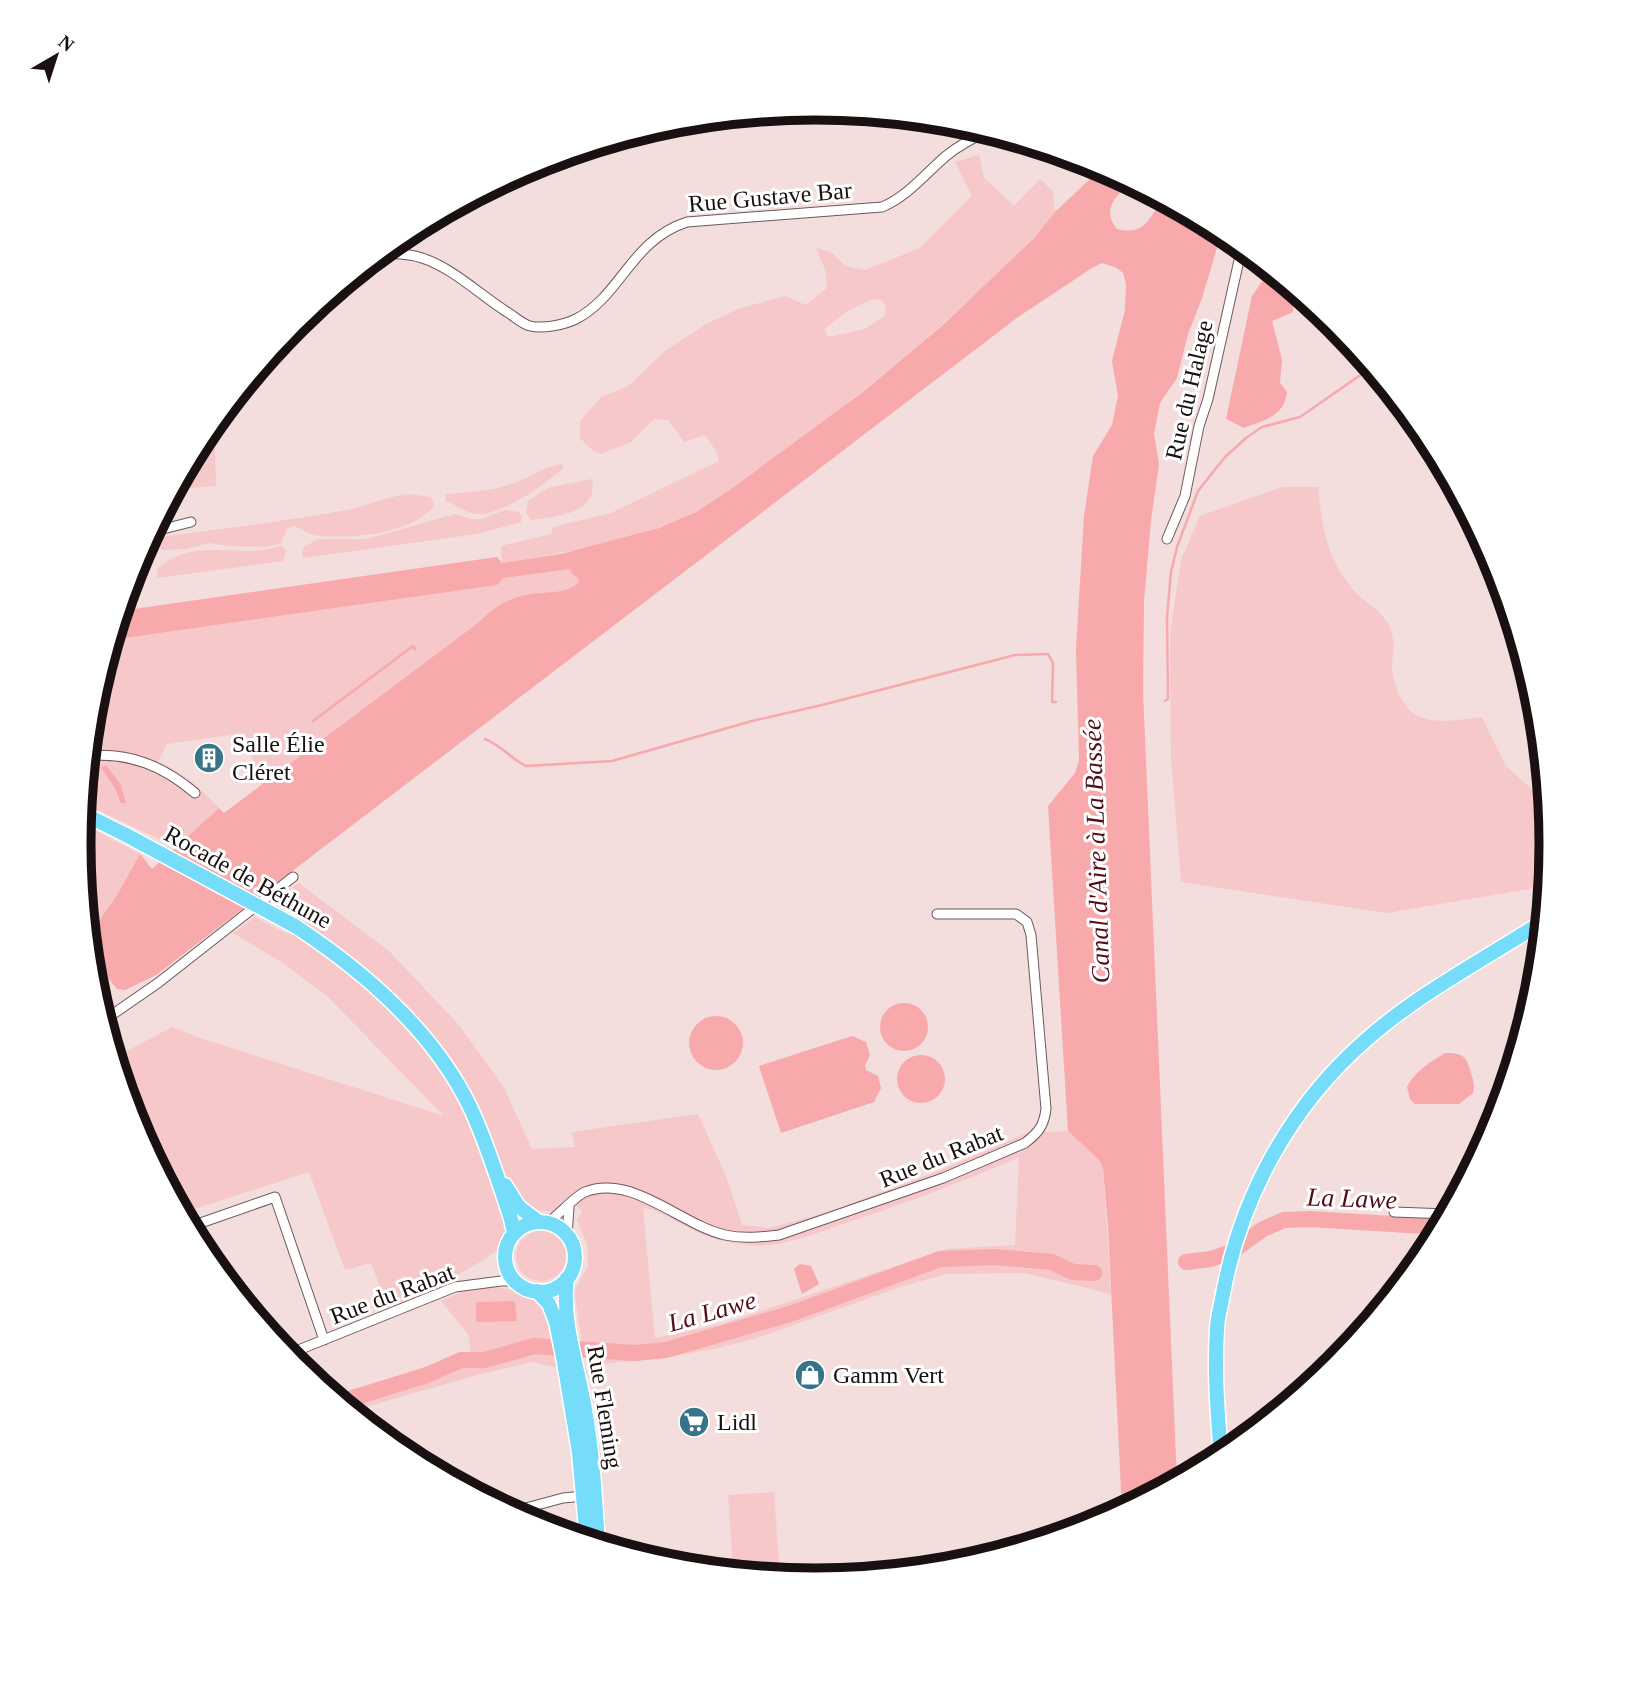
<svg xmlns="http://www.w3.org/2000/svg" width="1630" height="1688" font-family="Georgia,serif">
<style>
.green{fill:#f6c8c9;fill-rule:evenodd}
.water{fill:#f7a9ab}
.lines{fill:none;stroke-linecap:round;stroke-linejoin:round}
.stream{stroke:#f7a9ab;stroke-width:2.5}
.river{stroke:#f7a9ab;stroke-width:16}
.minor-casing{stroke:#6c595a;stroke-width:11}
.primary-casing{stroke:#fff;stroke-width:17}
.minor{stroke:#fff;stroke-width:9}
.primary{stroke:#75ddfa;stroke-width:14}
.primary-bridge-casing{stroke:#fff;stroke-width:17;stroke-linecap:butt}
.primary-bridge{stroke:#75ddfa;stroke-width:14}
.labels{text-anchor:middle;stroke-width:6;stroke-linejoin:round;paint-order:stroke}
.street-label{font-size:24px;fill:#191111;stroke:#fff}
.poi-label{font-size:24px;fill:#191111;stroke:#fff;text-anchor:start}
.water-label{font-size:26px;font-style:italic;fill:#520d18;stroke:#fff}
.rim{fill:none;stroke:#191111;stroke-width:9}
</style>
<rect width="100%" height="100%" fill="#f3dddd"/>
<path class="green" d="M 979,155 L 984,178 L 1014,206 L 1040,179 L 1053,191 L 1055,212 C 1033,240 1007,264 981,289 C 920,347 853,400 784,451 C 755,472 725,499 692,514 C 633,541 567,553 502,563 L 501,546 L 551,534 L 553,527 L 611,513 L 719,461 L 716,451 L 705,435 L 684,442 L 668,420 L 654,419 L 631,442 L 601,454 L 591,449 L 580,438 L 580,421 L 601,397 L 628,386 L 665,351 L 706,324 L 738,309 L 785,296 L 806,305 L 827,288 L 826,272 L 816,248 L 831,252 L 846,266 L 865,270 L 920,248 L 972,196 L 955,162 ZM 873,299 L 881,300 L 886,306 L 884,316 L 865,329 L 828,337 L 824,329 L 848,311 Z
M 214,422 L 216,486 L 174,489 L 203,435 Z
M 562,464 L 563,468 C 545,485 502,515 477,514 C 466,513 456,505 446,501 L 445,494 C 471,492 498,491 521,480 C 536,474 546,466 562,464 Z
M 592,479 C 599,514 557,516 531,520 L 526,513 L 528,501 L 548,488 Z
M 1282,487 L 1318,487 C 1321,518 1325,547 1341,573 C 1347,582 1354,592 1362,598 C 1376,610 1391,619 1393,639 C 1395,648 1392,657 1392,666 C 1393,684 1401,707 1418,716 C 1434,725 1464,719 1482,717 L 1506,766 L 1547,803 L 1551,844 L 1547,886 L 1387,913 L 1181,882 L 1171,756 L 1170,635 L 1181,560 L 1200,516 Z
M 409,494 L 431,497 L 434,505 C 416,534 345,540 314,535 C 307,534 301,528 294,526 L 288,528 L 280,544 L 264,547 L 230,546 L 208,543 L 187,549 L 162,550 L 157,545 L 145,543 L 147,540 L 160,537 C 221,529 281,522 341,511 C 365,507 385,497 409,494 Z
M 505,510 L 519,512 L 522,517 L 521,522 L 477,534 L 303,558 L 302,552 L 305,546 L 319,539 L 367,539 L 455,514 L 471,519 L 482,519 Z
M 281,546 L 286,550 L 283,561 L 157,578 L 157,570 C 181,543 221,551 253,551 C 262,551 272,548 281,546 Z
M 570,569 L 574,576 L 578,577 L 579,582 C 565,595 548,591 531,594 C 509,597 493,608 478,623 L 261,786 L 244,733 L 167,744 L 158,762 C 182,771 202,790 219,808 L 176,847 L 83,803 L 93,700 L 111,640 L 497,585 L 504,578 Z
M 81,823 L 140,854 L 119,892 L 88,937 L 79,844 Z
M 299,883 L 390,952 L 458,1024 L 503,1086 L 532,1149 L 575,1147 L 572,1132 L 698,1114 L 726,1176 L 742,1225 L 770,1228 L 828,1212 L 941,1170 L 1027,1133 L 1068,1131 L 1099,1160 L 1103,1168 L 1111,1294 L 1025,1273 L 946,1274 L 900,1287 L 757,1338 L 714,1349 L 653,1359 L 590,1365 L 582,1342 L 574,1291 L 588,1266 L 587,1244 L 577,1220 L 582,1211 L 567,1197 L 553,1212 L 541,1210 L 503,1233 L 497,1250 L 485,1259 L 432,1290 L 389,1309 L 371,1263 L 345,1270 L 309,1172 L 182,1213 L 135,1125 L 114,1058 L 172,1027 L 197,1037 L 444,1116 L 328,997 L 283,963 L 233,933 L 255,917 L 287,934 L 300,918 L 272,901 ZM 1019,1157 L 1015,1245 L 947,1249 L 722,1324 L 655,1338 L 643,1208 C 658,1210 667,1217 681,1224 C 701,1235 724,1243 747,1245 C 777,1249 811,1235 840,1225 C 901,1205 960,1183 1019,1157 Z
M516 1256a25 25 0 1 1 50 0a25 25 0 1 1-50 0Z
M 495,1287 C 552,1294 548,1320 559,1368 L 532,1362 L 481,1374 L 351,1411 L 335,1398 L 471,1351 L 468,1334 L 441,1301 L 461,1292 Z
M 774,1492 L 779,1563 L 733,1566 L 728,1495 Z
M 855,1568 L 862,1576 L 815,1580 L 765,1575 Z"/>
<path class="water" d="M 1100,165 L 1131,182 C 1116,196 1101,209 1117,229 C 1144,236 1150,219 1162,198 L 1222,231 L 1202,298 L 1188,334 L 1177,378 L 1160,403 L 1154,434 L 1159,464 L 1151,520 L 1144,601 L 1143,691 L 1177,1482 L 1122,1511 L 1108,1226 L 1103,1168 L 1099,1160 L 1068,1131 L 1048,806 L 1075,773 L 1079,760 L 1076,648 L 1084,516 L 1093,456 L 1112,425 L 1118,396 L 1112,361 L 1125,310 L 1126,284 L 1123,273 L 1117,268 L 1102,263 L 1092,268 L 1018,317 L 156,975 L 125,990 L 117,989 L 90,955 L 88,937 L 119,892 L 140,854 L 152,869 L 219,808 L 224,813 L 478,623 C 493,608 509,597 531,594 C 548,591 565,595 579,582 L 578,578 L 574,576 L 570,569 L 504,578 L 497,585 L 111,640 L 120,611 L 497,557 L 502,563 L 561,554 L 659,528 L 696,512 L 730,490 L 864,391 L 944,324 L 1033,239 L 1055,212 L 1089,180 Z
M 1273,278 C 1286,286 1294,297 1293,312 L 1272,321 L 1282,360 L 1280,383 L 1287,392 C 1284,417 1264,420 1244,428 L 1226,419 L 1252,296 L 1263,280 Z
M 106,765 L 121,785 L 126,803 L 121,803 L 115,788 L 101,768 Z
M880 1027a24 24 0 1 1 48 0a24 24 0 1 1-48 0Z
M689 1043a27 27 0 1 1 54 0a27 27 0 1 1-54 0Z
M 852,1036 L 866,1042 L 870,1055 L 865,1065 L 866,1070 L 878,1076 L 881,1088 L 874,1102 L 781,1133 L 759,1066 Z
M 1445,1053 C 1461,1053 1466,1055 1470,1070 C 1473,1080 1475,1083 1473,1093 L 1459,1104 L 1415,1104 L 1410,1099 L 1407,1087 C 1416,1070 1429,1063 1445,1053 Z
M897 1079a24 24 0 1 1 48 0a24 24 0 1 1-48 0Z
M 800,1264 L 811,1266 L 819,1284 L 802,1294 L 794,1269 Z
M 515,1301 L 517,1321 L 476,1322 L 476,1302 Z"/>
<g class="lines">
<path class="stream" d="M 1165,701 L 1168,699 L 1167,617 L 1171,572 L 1177,547 L 1198,491 L 1225,457 L 1246,438 L 1262,427 L 1300,417 L 1372,367
M 313,721 L 413,646 L 415,649
M 485,739 C 501,745 511,759 526,766 L 612,761 L 752,721 L 822,705 L 1015,655 L 1048,654 L 1053,663 L 1052,702 L 1056,702"/>
<path class="river" d="M 1186,1262 L 1211,1259 L 1231,1252 L 1263,1229 L 1284,1220 L 1310,1219 L 1441,1227
M 340,1402 L 427,1375 L 461,1360 L 485,1360 L 534,1346 L 635,1353 L 666,1350 L 793,1313 L 940,1259 L 996,1257 L 1052,1262 L 1073,1272 L 1094,1273"/>
<g class="minor-casing">
<path id="minor" d="M 380,253 C 394,254 409,253 422,258 C 453,268 480,295 507,312 C 514,316 522,324 530,326 C 543,329 564,325 576,319 C 621,296 631,240 687,222 L 882,207 C 908,196 925,174 946,156 C 959,145 973,138 988,131
M 151,532 L 191,522
M 1167,539 L 1185,496 L 1199,426 L 1208,399 L 1242,247
M 87,756 C 130,752 163,766 195,793
M 103,1021 L 158,983 L 293,877
M 1394,1212 L 1448,1214
M 547,1223 C 559,1215 575,1196 585,1192 C 631,1173 681,1225 725,1235 C 743,1239 762,1237 779,1235 L 943,1178 L 1025,1143 C 1038,1133 1044,1126 1046,1109 L 1031,935 L 1027,922 L 1016,914 L 937,914
M 189,1227 L 275,1197 L 324,1340
M 567,1236 L 569,1207
M 286,1355 L 455,1287 L 501,1281 L 515,1281
M 511,1512 L 563,1498 L 584,1496"/>
</g>
<g class="primary-casing">
<path id="primary" d="M 82,813 L 128,836
M 295,926 C 365,972 434,1031 471,1109 C 487,1144 499,1182 511,1219 L 514,1233
M 505,1185 L 519,1207 L 539,1222
M505 1257a35 35 0 1 1 70 0a35 35 0 1 1-70 0Z
M 567,1278 C 561,1321 578,1367 585,1410 C 593,1454 595,1499 598,1544
M 537,1291 L 549,1304 L 556,1322 L 564,1362 L 579,1452 L 587,1540
M 1221,1458 C 1218,1416 1214,1373 1217,1330 C 1217,1318 1221,1306 1223,1294 C 1241,1196 1291,1105 1367,1039 C 1418,994 1486,958 1544,921"/>
</g>
<use href="#minor" class="minor"/>
<use href="#primary" class="primary"/>
<g class="primary-bridge-casing">
<path id="primary-bridge" d="M 128,836 L 295,926"/>
</g>
<use href="#primary-bridge" class="primary-bridge"/>
</g>
<defs>
<g id="building-disc" transform="scale(1.575)"><circle r="9.5" fill="#36748a" stroke="#fff"/><path d="M-4-6H4V6H1V3H-1V6H-4ZM-2.5-4.3h1.7v1.8h-1.7ZM.8-4.3h1.7v1.8H.8ZM-2.5-1h1.7V.8h-1.7ZM.8-1h1.7V.8H.8Z" fill="#fff"/></g>
<g id="shop-disc" transform="scale(1.575)"><circle r="9.5" fill="#36748a" stroke="#fff"/><path d="M-5-2.5h2.3a2.7 3.5 0 0 1 5.4 0H5L5.5 6h-11ZM-1.5-2.5h3a1.5 2.3 0 0 0-3 0Z" fill="#fff"/></g>
<g id="supermarket-disc" transform="scale(1.575)"><circle r="9.5" fill="#36748a" stroke="#fff"/><path d="M-6-5.5h2.5l.6 2H6L4.5 2H-2.5L-4.4-4H-6ZM-1.5 3.2a1.3 1.3 0 1 0 .1 0ZM3 3.2a1.3 1.3 0 1 0 .1 0Z" fill="#fff"/></g>
</defs>
<g fill-rule="evenodd">
<use href="#building-disc" x="209" y="758"/>
<use href="#shop-disc" x="810" y="1375"/>
<use href="#supermarket-disc" x="694" y="1422"/>
</g>
<g class="labels">
<g class="street-label">
<text transform="translate(770 197) rotate(-5)" y="8">Rue Gustave Bar</text>
<text transform="translate(1189 390) rotate(-77)" y="8">Rue du Halage</text>
<text transform="translate(248 877) rotate(29)" y="8">Rocade de Béthune</text>
<text transform="translate(941 1156) rotate(-22)" y="8">Rue du Rabat</text>
<text transform="translate(392 1294) rotate(-21)" y="8">Rue du Rabat</text>
<text transform="translate(605 1407) rotate(81)" y="8">Rue Fleming</text>
</g>
<g class="poi-label">
<text x="232" y="752">Salle Élie<tspan x="232" dy="28">Cléret</tspan></text>
<text x="833" y="1383">Gamm Vert</text>
<text x="717" y="1430">Lidl</text>
</g>
<g class="water-label">
<text transform="translate(1096 851) rotate(-92)" y="9">Canal d'Aire à La Bassée</text>
<text transform="translate(1352 1198) rotate(2)" y="9">La Lawe</text>
<text transform="translate(712 1311) rotate(-16)" y="9">La Lawe</text>
</g>
</g>
<path d="M0 0H1630V1688H0ZM91 844a724 724 0 1 1 1448 0a724 724 0 1 1-1448 0Z" fill="#fff" fill-rule="evenodd"/>
<path class="rim" d="M91 844a724 724 0 1 1 1448 0a724 724 0 1 1-1448 0Z"/>
<g transform="translate(56 56) rotate(39)" stroke="#ffffff" stroke-width="5" paint-order="stroke">
<path d="M0-5L12 26L0 18L-12 26Z" fill="#191111"/>
<text y="-10" font-size="19" font-weight="bold" text-anchor="middle" fill="#191111">N</text>
</g>
</svg>
